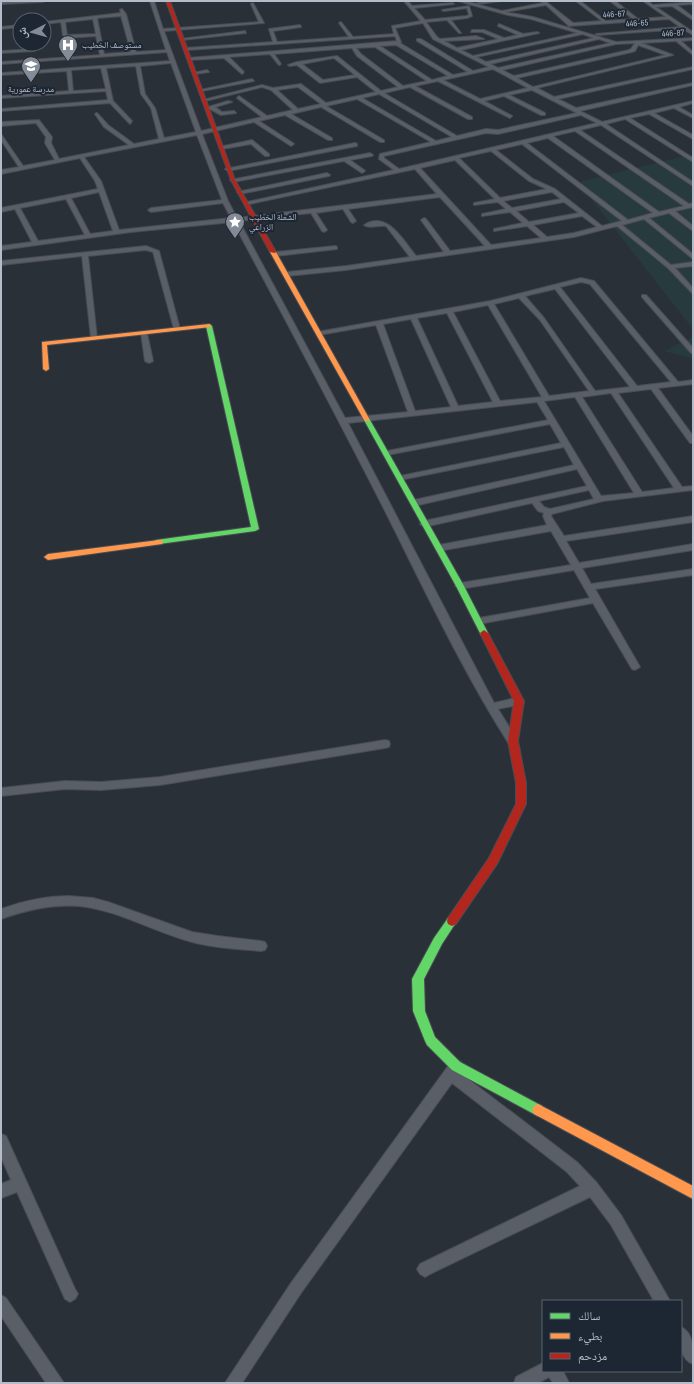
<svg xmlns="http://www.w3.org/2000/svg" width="694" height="1384" font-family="'Sofia Sans Condensed','Noto Naskh Arabic',sans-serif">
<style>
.green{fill:#273a3e}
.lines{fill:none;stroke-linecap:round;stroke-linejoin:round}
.street-casing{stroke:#484c53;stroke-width:2}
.fast-casing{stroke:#484c53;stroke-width:2}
.slow-casing{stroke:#484c53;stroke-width:2}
.jam-casing{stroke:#484c53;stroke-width:2}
.street{fill:#5a5e66;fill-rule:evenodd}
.fast{fill:#63d668;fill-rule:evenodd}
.slow{fill:#ff974d;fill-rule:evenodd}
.jam{fill:#b3261e;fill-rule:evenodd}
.labels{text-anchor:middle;stroke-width:4;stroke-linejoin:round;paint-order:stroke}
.far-street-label{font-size:9px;fill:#b4bcc9;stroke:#1d2633}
.far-poi-label{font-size:9px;fill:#b4bcc9;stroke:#1d2633;text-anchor:start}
</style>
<rect width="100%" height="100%" fill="#2a3038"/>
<path class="green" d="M 693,154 L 693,329 L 578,182 Z
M 693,337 L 693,359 L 664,351 Z"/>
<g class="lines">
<g class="street-casing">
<path id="street" d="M 45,1 L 43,2 L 1,4 L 1,2 Z
M 150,1 L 154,1 L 163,29 L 259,22 L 251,4 L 253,3 L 264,23 L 164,31 L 201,131 L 262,117 L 237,98 L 239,96 L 267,116 L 293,110 L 271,90 L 262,87 L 205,101 L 203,100 L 262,85 L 273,88 L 301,84 L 326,103 L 376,92 L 357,77 L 320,83 L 297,65 L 290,66 L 288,65 L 297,62 L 337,56 L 381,91 L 398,87 L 357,56 L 352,48 L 274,54 L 281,64 L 279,65 L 270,54 L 229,57 L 244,72 L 242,74 L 224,58 L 190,60 L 188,58 L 397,41 L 395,36 L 187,50 L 185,48 L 273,42 L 269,29 L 300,25 L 301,27 L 273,31 L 277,42 L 349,37 L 339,23 L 341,22 L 353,37 L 394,34 L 392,26 L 421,21 L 404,1 L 408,1 L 412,6 L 452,3 L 454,4 L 414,8 L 425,20 L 466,16 L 469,15 L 467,8 L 444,11 L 442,10 L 469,6 L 472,16 L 467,18 L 451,20 L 461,33 L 459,33 L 447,20 L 426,22 L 437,37 L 440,39 L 476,36 L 484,39 L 444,41 L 457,48 L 499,39 L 482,32 L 471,32 L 472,30 L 484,30 L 504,38 L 518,35 L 498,26 L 499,24 L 523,34 L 537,32 L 539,33 L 461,50 L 473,56 L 578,33 L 531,19 L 508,15 L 458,1 L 465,1 L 502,11 L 543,3 L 541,1 L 545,1 L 573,23 L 602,21 L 576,1 L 580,1 L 606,21 L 633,19 L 610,1 L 615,1 L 638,19 L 666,17 L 643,1 L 648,1 L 653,5 L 693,2 L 693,4 L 677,5 L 693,17 L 693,20 L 672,6 L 656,7 L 693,32 L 693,35 L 683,29 L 598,35 L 596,34 L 680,27 L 669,19 L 569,26 L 546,5 L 505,12 L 533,17 L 616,42 L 693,38 L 693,40 L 681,41 L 693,52 L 693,55 L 676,41 L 641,43 L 673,55 L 537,88 L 554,97 L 693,67 L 693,69 L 558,99 L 576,108 L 693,83 L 693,85 L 580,111 L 602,122 L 693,101 L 693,103 L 679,107 L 693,115 L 693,118 L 674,108 L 654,113 L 693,135 L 693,139 L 649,114 L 630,118 L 693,158 L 693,162 L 625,119 L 606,124 L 693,182 L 693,186 L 601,125 L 580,130 L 689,204 L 693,203 L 693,207 L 675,211 L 693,226 L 693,231 L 669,213 L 649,218 L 693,254 L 693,259 L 644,219 L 622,225 L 671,265 L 693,262 L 693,266 L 675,268 L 693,288 L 693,294 L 668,268 L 617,226 L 574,237 L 346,270 L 287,276 L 284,274 L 287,272 L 346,266 L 410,257 L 386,226 C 379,225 369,229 364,225 C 387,210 403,240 416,256 L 444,252 L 421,220 L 424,218 L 426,219 L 450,251 L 485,246 L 440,197 L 348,209 L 356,221 L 353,223 L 351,222 L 343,209 L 316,213 L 327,230 L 324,232 L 322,231 L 311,213 L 239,221 L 345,418 L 408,412 L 376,325 L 319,335 L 316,333 L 317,332 L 490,301 L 581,278 L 594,281 L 678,382 L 693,380 L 693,384 L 658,388 L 693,436 L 693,443 L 690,443 L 651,389 L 618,393 L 682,487 L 693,486 L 693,490 L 603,501 L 552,514 L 551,516 L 564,536 L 693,516 L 693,522 L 566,541 L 579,563 L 693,544 L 693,550 L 582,568 L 591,584 L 693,569 L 693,575 L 595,589 L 640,667 L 635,670 L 632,669 L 593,603 L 479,624 L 476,623 L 474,621 L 479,618 L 590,598 L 574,570 L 460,589 L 455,586 L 460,583 L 571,565 L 551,531 L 439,551 L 435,548 L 439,545 L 547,525 L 543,516 L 544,513 L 538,511 L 532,503 L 424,527 L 420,524 L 424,521 L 587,486 L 577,469 L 414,506 L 410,503 L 414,500 L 574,465 L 564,447 L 400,480 L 396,478 L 400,476 L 561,443 L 550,424 L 387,455 L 383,453 L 387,451 L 548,420 L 537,402 L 348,423 L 494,703 L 519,697 L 524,701 L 523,704 L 498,709 L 518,741 L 517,744 L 509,744 C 460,667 422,584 381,503 C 333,409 283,315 233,222 L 131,232 L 1,250 L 1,246 L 32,242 L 15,209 L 1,212 L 1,208 L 98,189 L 95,181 L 80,158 L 1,174 L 1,170 L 19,167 L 1,140 L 1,134 L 23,166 L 55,160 L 45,143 L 46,137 L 36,123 L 1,126 L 1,122 L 39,120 L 52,137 L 51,143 L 59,159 L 129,145 L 104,127 L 95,114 L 97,113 L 108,125 L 134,144 L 159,139 L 151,108 L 141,94 L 136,66 L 106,68 L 113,101 L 132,121 L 130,124 L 110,103 L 1,111 L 1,109 L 108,100 L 106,91 L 1,98 L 1,96 L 69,91 L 67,71 L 1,75 L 1,73 L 170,61 L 167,52 L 1,64 L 1,62 L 100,55 L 96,36 L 65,38 L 63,35 L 61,22 L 44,24 L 44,22 L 121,13 L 120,10 L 122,9 L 126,14 L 136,52 L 166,50 ZM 121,16 L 131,52 L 104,54 L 97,18 ZM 93,19 L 96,34 L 67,35 L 65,22 ZM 423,23 L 433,39 L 489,67 L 473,71 L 421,39 L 417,39 L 417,41 L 468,72 L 453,75 L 400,43 L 401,42 L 395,28 ZM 583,34 L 594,38 L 486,62 L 476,57 ZM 599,39 L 611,43 L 498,68 L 490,64 ZM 635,43 L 631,49 L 629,50 L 514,76 L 502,70 L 616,44 ZM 396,45 L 448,76 L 432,80 L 380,46 ZM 638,45 L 666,55 L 533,87 L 517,78 L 632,52 L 635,51 ZM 375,47 L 427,81 L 403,86 L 361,54 L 356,48 ZM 334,58 L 355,75 L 323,80 L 302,64 ZM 171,63 L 196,132 L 164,138 L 155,108 L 145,94 L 140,66 ZM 101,68 L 106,89 L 73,91 L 71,70 ZM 493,69 L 528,88 L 480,99 L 443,80 ZM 438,81 L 510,118 L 512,116 L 484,101 L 504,96 L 541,115 L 545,115 L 545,113 L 509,95 L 532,90 L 577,113 L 498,130 L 486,129 L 457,136 L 384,93 L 410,87 L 468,119 L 472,119 L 472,117 L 415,86 ZM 298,87 L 321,104 L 298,109 L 277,90 ZM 379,94 L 452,137 L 436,141 L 362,98 ZM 357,99 L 431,142 L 380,154 L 379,159 L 394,170 L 247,202 L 245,203 L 245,205 L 415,169 L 437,194 L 237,218 L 228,201 L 202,134 L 254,122 L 291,146 L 294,144 L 293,143 L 259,121 L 285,115 L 328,140 L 332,140 L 332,138 L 291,114 L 321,107 L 380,142 L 384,142 L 384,140 L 326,106 ZM 581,115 L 597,123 L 399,169 L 384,158 L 384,156 L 486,133 L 498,134 ZM 575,131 L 684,206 L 659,212 L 553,136 ZM 197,135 L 222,200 L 151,208 L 148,210 L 151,212 L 223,203 L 231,218 L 119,230 L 101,181 L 84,157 ZM 548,138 L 653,213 L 628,220 L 527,143 ZM 522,144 L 622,221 L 602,226 L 555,189 L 533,179 L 496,150 ZM 491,151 L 529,181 L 547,189 L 500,198 L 459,158 ZM 455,160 L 495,199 L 474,203 L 474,205 L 498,202 L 506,209 L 482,214 L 482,216 L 510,212 L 523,223 L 494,229 L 494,231 L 527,226 L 541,238 L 491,245 L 420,168 ZM 99,192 L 113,231 L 90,234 L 71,198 ZM 552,192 L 561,199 L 512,208 L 503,201 ZM 66,199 L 85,235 L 38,241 L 20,208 ZM 564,202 L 579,213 L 529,222 L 516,211 ZM 582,216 L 597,227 L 574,233 L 547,237 L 533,225 ZM 581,282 L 590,284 L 671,382 L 637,386 L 560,287 ZM 555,289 L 630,387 L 595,391 L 544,318 L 525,296 ZM 519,298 L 540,320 L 589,391 L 549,396 L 494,304 ZM 488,305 L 542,397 L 500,401 L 453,312 ZM 447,313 L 493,402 L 458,406 L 417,318 ZM 411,319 L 451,407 L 415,411 L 383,324 ZM 611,393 L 674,488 L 642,492 L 582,397 ZM 575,397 L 634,493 L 601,496 L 544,401 ZM 589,490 L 594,499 L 550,509 L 544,507 L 539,501 Z
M 487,1 L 501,1 L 479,4 L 477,3 Z
M 20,25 L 20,27 L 1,29 L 1,27 Z
M 245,31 L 246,33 L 182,40 L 180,39 Z
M 36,49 L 34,51 L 1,53 L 1,51 Z
M 207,70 L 209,72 L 195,74 L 193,73 Z
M 252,79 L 254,81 L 202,91 L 200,90 Z
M 228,101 L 232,102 L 215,107 L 222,112 L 234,111 L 236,113 L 221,115 L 210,109 L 205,108 Z
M 252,140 L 269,154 L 269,156 L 265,156 L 251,144 L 222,149 L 219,147 Z
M 355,143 L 357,144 L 357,146 L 228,171 L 225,169 Z
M 370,153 L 373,155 L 372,156 L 350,160 L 364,170 L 365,171 L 362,173 L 344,161 L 233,182 L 230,180 Z
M 327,173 L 330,175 L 329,176 L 240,194 L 237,192 Z
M 146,246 L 159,251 L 180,329 L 179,330 L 174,329 L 153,252 L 146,250 L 88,256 L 97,338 L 94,340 L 91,338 L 82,256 L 1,265 L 1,261 Z
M 335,246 L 337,247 L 337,249 L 276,256 L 273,254 L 276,252 Z
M 642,295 L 646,295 L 693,348 L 693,354 L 691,353 L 642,297 Z
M 144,331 L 147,333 L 153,361 L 149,363 L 145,361 L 141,333 Z
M 385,740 L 389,741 L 390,744 L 389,747 L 385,748 L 160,785 L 101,790 L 65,789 L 1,796 L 1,788 L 65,781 L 101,782 L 160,777 Z
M 69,896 L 93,898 L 108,902 L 192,932 L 218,936 L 261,941 L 265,942 L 267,946 L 265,950 L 261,951 C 238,949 214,948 192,942 C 154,932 118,910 79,906 C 52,904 26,910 1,919 L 1,909 C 23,901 46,896 69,896 Z
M 456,1060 L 461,1062 L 463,1066 L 459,1072 L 577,1162 L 597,1183 L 621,1215 L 670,1301 L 654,1301 L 611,1225 L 590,1197 L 430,1274 L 425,1277 L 420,1274 L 417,1269 L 420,1264 L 580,1186 L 567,1172 L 452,1083 L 301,1293 L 242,1383 L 225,1383 L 291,1283 L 451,1062 Z
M 1,1134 L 6,1136 L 75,1289 L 78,1294 L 75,1299 L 70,1302 L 65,1299 L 17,1192 L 1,1198 L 1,1184 L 11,1180 L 1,1157 Z
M 1,1295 L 6,1298 L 64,1383 L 46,1383 L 1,1316 Z
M 681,1327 C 694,1333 693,1350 693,1364 C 678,1358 681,1341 681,1327 Z
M 543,1363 L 543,1371 L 563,1371 L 569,1383 L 553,1383 L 549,1377 L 538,1383 L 514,1383 L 516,1377 Z"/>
</g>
<g class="fast-casing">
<path id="fast" d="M 209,324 L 212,326 L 259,529 L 255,531 L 159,544 L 156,544 L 155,542 L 156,540 L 251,527 L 206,326 Z
M 367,418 L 370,420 L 464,586 L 488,633 L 487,635 L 481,635 L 480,633 L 456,586 L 364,420 Z
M 452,916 L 456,918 L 457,921 L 442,944 L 424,979 L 425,1011 L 435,1037 L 460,1062 L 542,1106 L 544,1110 L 542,1114 L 538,1116 L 534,1114 L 452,1070 L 427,1045 L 425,1041 L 413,1011 L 412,979 L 434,938 L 448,918 Z"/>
</g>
<g class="slow-casing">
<path id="slow" d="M 273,250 L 276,252 L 370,420 L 369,421 L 365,421 L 364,420 L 270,252 Z
M 209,324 L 211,325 L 211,327 L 47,345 L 49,369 L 46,371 L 43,369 L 42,342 Z
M 159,540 L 162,540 L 163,542 L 162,544 L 48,560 L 44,557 L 48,554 Z
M 538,1104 L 693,1186 L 693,1199 L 534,1114 L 532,1110 L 534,1106 Z"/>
</g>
<g class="jam-casing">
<path id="jam" d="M 166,1 L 170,1 L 235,180 L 276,252 L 275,253 L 270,252 L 231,180 Z
M 484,630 L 488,633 L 524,701 L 518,741 L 526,783 L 526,804 L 497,864 L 456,924 L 452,926 L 448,924 L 447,921 L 448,918 L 489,858 L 516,804 L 516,783 L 508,741 L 514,701 L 480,633 Z"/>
</g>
<use href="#street" class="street"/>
<use href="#fast" class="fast"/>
<use href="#slow" class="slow"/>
<use href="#jam" class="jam"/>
</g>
<defs>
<g id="hospital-pin" transform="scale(1)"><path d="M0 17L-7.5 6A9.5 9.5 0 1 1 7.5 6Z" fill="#848b96" stroke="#1d2633"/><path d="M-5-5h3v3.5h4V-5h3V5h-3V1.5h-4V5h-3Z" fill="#fff"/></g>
<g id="school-pin" transform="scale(1)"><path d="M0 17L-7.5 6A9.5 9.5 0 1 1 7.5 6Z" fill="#848b96" stroke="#1d2633"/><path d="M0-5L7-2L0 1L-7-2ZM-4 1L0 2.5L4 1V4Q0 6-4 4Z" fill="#fff"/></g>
<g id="sight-pin" transform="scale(1)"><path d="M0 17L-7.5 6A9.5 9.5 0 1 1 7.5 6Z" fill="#848b96" stroke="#1d2633"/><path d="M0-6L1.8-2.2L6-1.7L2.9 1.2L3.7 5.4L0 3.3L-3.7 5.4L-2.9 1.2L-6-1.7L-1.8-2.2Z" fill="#fff"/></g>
</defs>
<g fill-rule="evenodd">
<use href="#hospital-pin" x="68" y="45"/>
<use href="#school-pin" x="31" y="66"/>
<use href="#sight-pin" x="235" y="222"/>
</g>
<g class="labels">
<g class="far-street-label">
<text transform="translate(614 14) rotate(-4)" y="3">446-67</text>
<text transform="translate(637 23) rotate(-4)" y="3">446-65</text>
<text transform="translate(673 33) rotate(-4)" y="3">446-87</text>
</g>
<g class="far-poi-label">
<text x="82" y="48">مستوصف الخطيب</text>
<text x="31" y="92" text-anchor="middle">مدرسة عمورية</text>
<text x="249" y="220">الشعلة الخطيب<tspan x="249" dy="10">الزراعي</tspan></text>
</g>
</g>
<rect width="694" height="1384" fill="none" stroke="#b4bcc9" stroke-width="4"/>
<rect x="542" y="1300" width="140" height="72" fill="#1d2633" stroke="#59626f"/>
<rect x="550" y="1313" width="20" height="6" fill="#63d668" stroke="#59626f"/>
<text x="578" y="1320" font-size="12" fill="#b4bcc9">سالك</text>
<rect x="550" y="1333" width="20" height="6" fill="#ff974d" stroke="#59626f"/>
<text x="578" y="1340" font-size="12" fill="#b4bcc9">بطيء</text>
<rect x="550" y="1353" width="20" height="6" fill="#b3261e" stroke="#59626f"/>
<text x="578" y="1360" font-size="12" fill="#b4bcc9">مزدحم</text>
<g transform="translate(32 32) rotate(264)"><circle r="19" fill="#1d2633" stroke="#59626f"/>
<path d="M0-3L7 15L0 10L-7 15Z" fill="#848b96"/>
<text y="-6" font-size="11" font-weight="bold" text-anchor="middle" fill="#b4bcc9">ش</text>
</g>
</svg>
